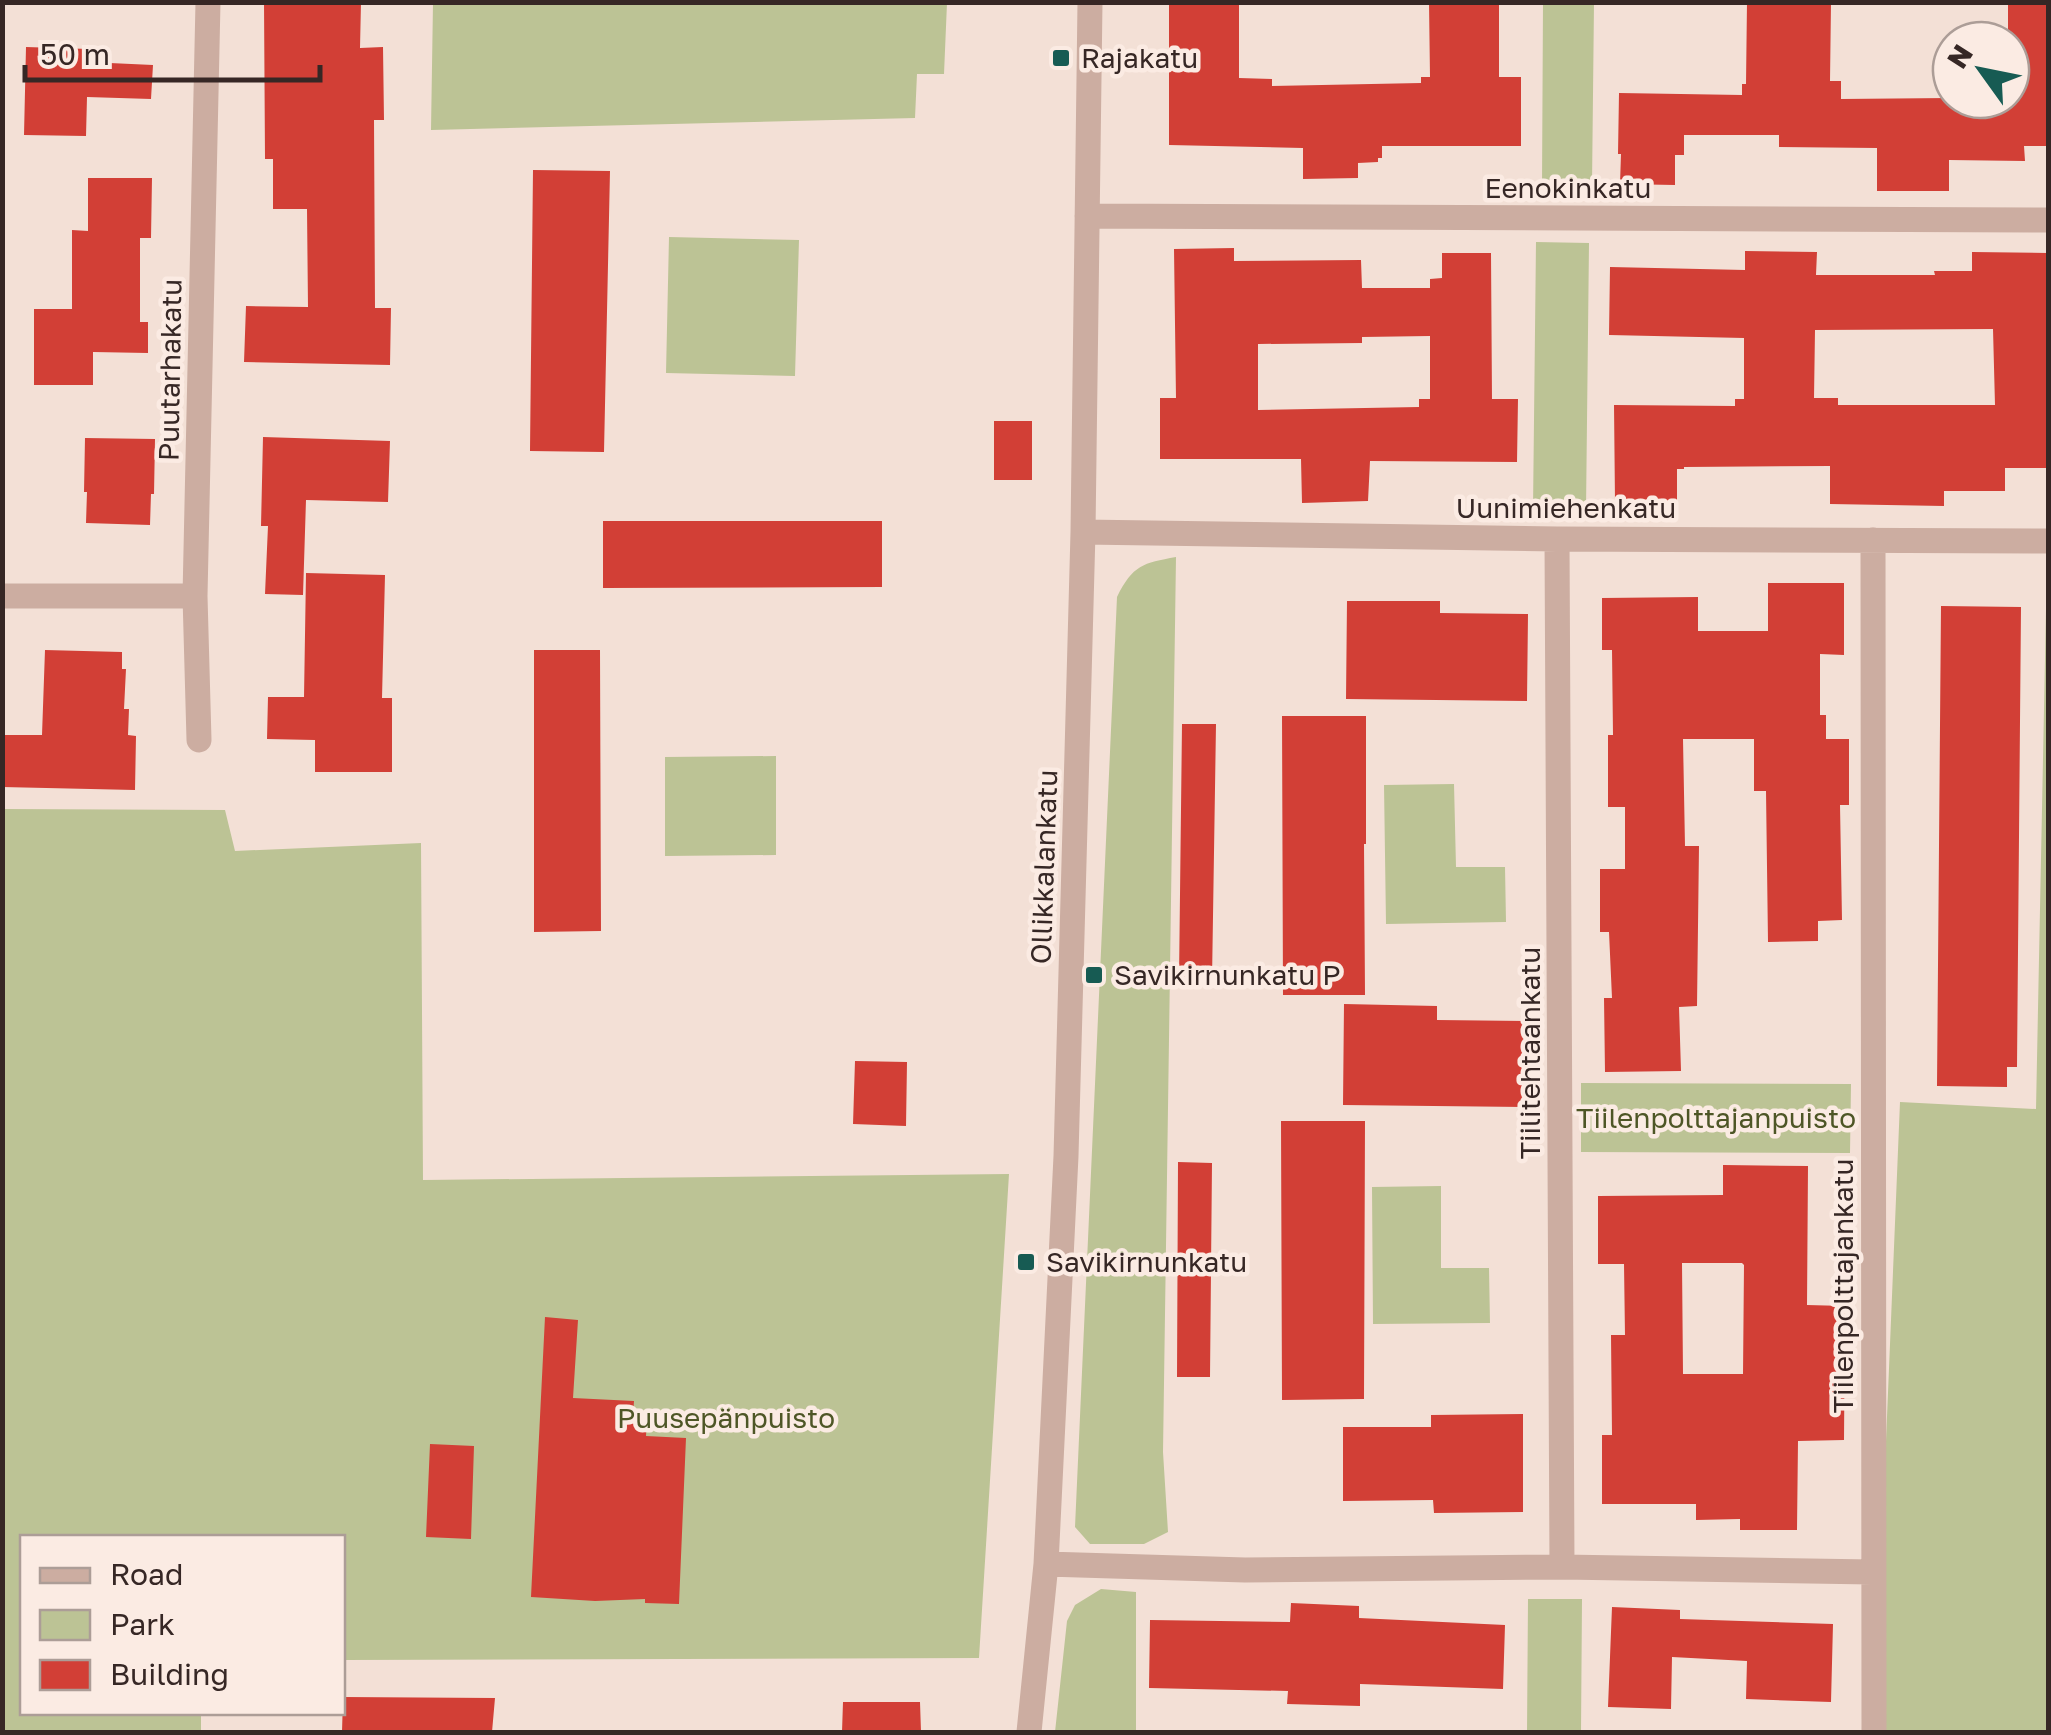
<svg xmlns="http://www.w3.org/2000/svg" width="2051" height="1735" font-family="'Golos Text',sans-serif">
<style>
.green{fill:#bcc395}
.building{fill:#d23f36;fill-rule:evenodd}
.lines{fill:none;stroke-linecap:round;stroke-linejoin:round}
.minor{stroke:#ccada1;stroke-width:25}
.poi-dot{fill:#175b53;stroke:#fbebe3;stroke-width:4}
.labels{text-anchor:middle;stroke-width:9;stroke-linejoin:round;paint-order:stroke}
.poi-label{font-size:28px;fill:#362725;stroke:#fbebe3;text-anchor:start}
.street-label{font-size:28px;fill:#362725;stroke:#fbebe3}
.park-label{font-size:28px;fill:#4e5626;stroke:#fbebe3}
</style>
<rect width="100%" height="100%" fill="#f3e0d6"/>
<path class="green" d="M 433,3 L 947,3 L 944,74 L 917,74 L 915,118 L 431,130 Z
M 1543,3 L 1594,3 L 1592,185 L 1542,185 Z
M 669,237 L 799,240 L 795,376 L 666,373 Z
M 1536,242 L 1589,243 L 1586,510 L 1533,510 Z
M 1176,557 L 1163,1452 L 1168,1532 L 1144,1544 L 1090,1544 L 1075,1527 L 1117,597 C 1133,565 1143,563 1176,557 Z
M 2047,559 L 2048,1732 L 1874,1732 L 1900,1102 L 2036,1109 Z
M 776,756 L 776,855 L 665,856 L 665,757 Z
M 1454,784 L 1456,867 L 1505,867 L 1506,922 L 1386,924 L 1384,785 Z
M 3,809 L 225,810 L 235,851 L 421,843 L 423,1180 L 1009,1174 L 979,1658 L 343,1660 L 342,1538 L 22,1538 L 22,1712 L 201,1713 L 201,1732 L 3,1732 Z
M 1581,1083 L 1851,1084 L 1850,1153 L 1581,1152 Z
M 1441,1186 L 1441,1268 L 1489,1268 L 1490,1323 L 1373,1324 L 1372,1187 Z
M 1101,1589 L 1136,1592 L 1136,1732 L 1055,1732 L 1067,1621 L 1075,1605 Z
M 1528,1599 L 1582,1599 L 1581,1732 L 1527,1732 Z"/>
<path class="building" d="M 264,2 L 361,2 L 360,48 L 383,47 L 384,120 L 374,120 L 375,308 L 391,308 L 390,365 L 244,362 L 246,306 L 308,307 L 307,209 L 273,209 L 273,159 L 265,159 Z
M 1169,2 L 1239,2 L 1239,78 L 1272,79 L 1272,86 L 1421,83 L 1421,77 L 1430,77 L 1429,2 L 1499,2 L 1499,77 L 1521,77 L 1521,146 L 1382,146 L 1382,158 L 1378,158 L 1378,162 L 1358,163 L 1358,178 L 1303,179 L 1303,148 L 1169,145 Z
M 1747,2 L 1831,2 L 1830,81 L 1841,81 L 1841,99 L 1949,98 L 1949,100 L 2011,100 L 2011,37 L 2008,37 L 2008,2 L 2048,2 L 2048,146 L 2024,146 L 2025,161 L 1949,160 L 1949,191 L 1877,191 L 1877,148 L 1779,147 L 1779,135 L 1684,135 L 1684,155 L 1675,155 L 1675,185 L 1620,184 L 1621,154 L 1618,154 L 1619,93 L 1742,95 L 1742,84 L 1746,84 Z
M 26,47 L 89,49 L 88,62 L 153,65 L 151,99 L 87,97 L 86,136 L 24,135 Z
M 533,170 L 610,171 L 604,452 L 530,451 Z
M 88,178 L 152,178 L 151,238 L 140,238 L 140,322 L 148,322 L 148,353 L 93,352 L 93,385 L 34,385 L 34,309 L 72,309 L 72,230 L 88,231 Z
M 1234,248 L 1234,261 L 1361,260 L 1362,288 L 1430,288 L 1430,279 L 1442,278 L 1442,253 L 1491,253 L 1492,399 L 1518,399 L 1517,462 L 1370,461 L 1368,501 L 1302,503 L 1301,459 L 1160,459 L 1160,398 L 1176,398 L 1174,249 ZM 1430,336 L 1430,399 L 1419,399 L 1419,407 L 1258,410 L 1258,344 L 1362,343 L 1362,337 Z
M 1745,251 L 1817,252 L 1816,275 L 1935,275 L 1934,271 L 1972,271 L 1972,252 L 2048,253 L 2048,468 L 2005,468 L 2005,491 L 1944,491 L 1944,506 L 1830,504 L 1830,466 L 1684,467 L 1684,469 L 1677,469 L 1677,501 L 1615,502 L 1614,405 L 1735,406 L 1735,399 L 1744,399 L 1744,338 L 1609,335 L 1610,267 L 1745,270 ZM 1993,329 L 1995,405 L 1838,405 L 1838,398 L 1814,398 L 1815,330 Z
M 994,421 L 1032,421 L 1032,480 L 994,480 Z
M 263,437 L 390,441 L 388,502 L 306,500 L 303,595 L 265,594 L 268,526 L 261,526 Z
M 85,438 L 155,439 L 154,494 L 151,494 L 150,525 L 86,523 L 87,492 L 84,492 Z
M 603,521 L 882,521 L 882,587 L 603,588 Z
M 306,573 L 385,575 L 382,698 L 392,698 L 392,772 L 315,772 L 315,740 L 267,739 L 268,697 L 304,697 Z
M 1768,583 L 1844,583 L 1844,655 L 1820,654 L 1820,715 L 1826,715 L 1826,739 L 1849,739 L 1849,805 L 1840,805 L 1842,920 L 1818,921 L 1818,941 L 1768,942 L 1766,791 L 1754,791 L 1754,739 L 1683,739 L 1685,846 L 1699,846 L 1697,1006 L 1679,1007 L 1681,1071 L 1605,1072 L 1604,998 L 1612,998 L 1609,932 L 1600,932 L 1600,869 L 1625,869 L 1625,807 L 1608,807 L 1608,735 L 1613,735 L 1612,650 L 1602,650 L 1602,598 L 1698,597 L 1698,631 L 1768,631 Z
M 1347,601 L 1440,601 L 1440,613 L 1528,614 L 1527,701 L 1346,699 Z
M 1941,606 L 2021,607 L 2017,1067 L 2007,1067 L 2007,1087 L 1937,1086 Z
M 45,650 L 122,652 L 122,669 L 126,669 L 124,709 L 129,709 L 128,735 L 136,736 L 135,790 L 2,787 L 2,735 L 42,735 Z
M 534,650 L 600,650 L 601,931 L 534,932 Z
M 1282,716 L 1366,716 L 1366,844 L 1364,844 L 1365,995 L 1283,995 Z
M 1182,724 L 1216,724 L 1212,980 L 1179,980 Z
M 1344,1004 L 1437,1006 L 1437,1020 L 1525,1021 L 1524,1107 L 1343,1105 Z
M 855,1061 L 907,1062 L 906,1126 L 853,1124 Z
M 1281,1121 L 1365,1121 L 1364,1399 L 1282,1400 Z
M 1178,1162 L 1212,1163 L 1210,1377 L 1177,1377 Z
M 1723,1165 L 1808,1166 L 1807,1305 L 1845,1306 L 1844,1440 L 1798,1441 L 1797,1530 L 1740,1530 L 1740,1519 L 1696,1520 L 1696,1504 L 1602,1504 L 1602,1435 L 1612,1435 L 1611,1335 L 1625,1335 L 1624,1264 L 1598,1264 L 1598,1196 L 1723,1195 ZM 1682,1263 L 1742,1263 L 1744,1265 L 1743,1374 L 1683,1374 Z
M 545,1317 L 578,1320 L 573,1398 L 634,1401 L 633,1415 L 647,1416 L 646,1436 L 686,1438 L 679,1604 L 645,1603 L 645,1599 L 595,1601 L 531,1597 Z
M 1523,1414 L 1523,1512 L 1434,1513 L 1433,1500 L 1343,1501 L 1343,1427 L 1431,1427 L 1431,1415 Z
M 430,1444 L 474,1446 L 471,1539 L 426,1537 Z
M 1291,1603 L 1359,1606 L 1359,1618 L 1505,1625 L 1503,1689 L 1360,1684 L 1360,1706 L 1287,1704 L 1288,1691 L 1149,1688 L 1150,1620 L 1290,1622 Z
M 1612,1607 L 1680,1610 L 1680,1619 L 1833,1624 L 1831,1702 L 1746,1699 L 1747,1661 L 1672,1657 L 1671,1709 L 1608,1707 Z
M 343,1697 L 495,1698 L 492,1732 L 342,1732 Z
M 843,1702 L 920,1702 L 921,1732 L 842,1732 Z"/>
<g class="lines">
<path class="minor" d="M 1087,216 L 2048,220
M 1083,532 L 1557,539 L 2048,541
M 1557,539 L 1562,1567
M 1873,540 L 1874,1732
M 2,596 L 195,596
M 199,740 L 195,596 L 208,2
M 1046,1564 L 1245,1570 L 1562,1567 L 1872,1572
M 1029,1732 L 1046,1564 L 1066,1156 L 1083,532 L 1090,2"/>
</g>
<g class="poi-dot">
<rect x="1051" y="48" width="20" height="20" rx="5"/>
<rect x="1084" y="965" width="20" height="20" rx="5"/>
<rect x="1016" y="1252" width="20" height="20" rx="5"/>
</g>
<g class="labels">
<g class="poi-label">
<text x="1081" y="68">Rajakatu</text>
<text x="1114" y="985">Savikirnunkatu P</text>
<text x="1046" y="1272">Savikirnunkatu</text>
</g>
<g class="street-label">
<text x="1568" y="198">Eenokinkatu</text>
<text transform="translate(170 370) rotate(-89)" y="10">Puutarhakatu</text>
<text x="1566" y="518">Uunimiehenkatu</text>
<text transform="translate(1044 867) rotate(-88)" y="10">Ollikkalankatu</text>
<text transform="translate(1530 1053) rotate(-90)" y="10">Tiilitehtaankatu</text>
<text transform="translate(1843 1286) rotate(-90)" y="10">Tiilenpolttajankatu</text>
</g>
<g class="park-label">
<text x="1716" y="1128">Tiilenpolttajanpuisto</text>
<text x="726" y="1428">Puusepänpuisto</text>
</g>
</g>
<rect width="2051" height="1735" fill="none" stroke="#362725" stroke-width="10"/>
<rect x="20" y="1535" width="325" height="180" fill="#fbebe3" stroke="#ac9d97" stroke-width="2.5"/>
<rect x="40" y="1568" width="50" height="15" fill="#ccada1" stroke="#ac9d97" stroke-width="2.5"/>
<text x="110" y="1585" font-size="30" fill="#362725">Road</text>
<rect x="40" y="1610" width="50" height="30" fill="#bcc395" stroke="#ac9d97" stroke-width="2.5"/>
<text x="110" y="1635" font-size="30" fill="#362725">Park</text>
<rect x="40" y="1660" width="50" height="30" fill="#d23f36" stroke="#ac9d97" stroke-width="2.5"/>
<text x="110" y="1685" font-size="30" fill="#362725">Building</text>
<g transform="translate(1981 70) rotate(303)"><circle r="48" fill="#fbebe3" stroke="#ac9d97" stroke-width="2.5"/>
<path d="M0-8L18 38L0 25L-18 38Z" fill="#175b53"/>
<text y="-15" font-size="28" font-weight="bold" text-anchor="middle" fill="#362725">N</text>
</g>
<path d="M25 65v15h295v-15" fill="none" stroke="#362725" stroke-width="5"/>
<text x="40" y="65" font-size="30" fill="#362725" stroke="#fbebe3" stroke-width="8" paint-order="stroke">50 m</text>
</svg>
